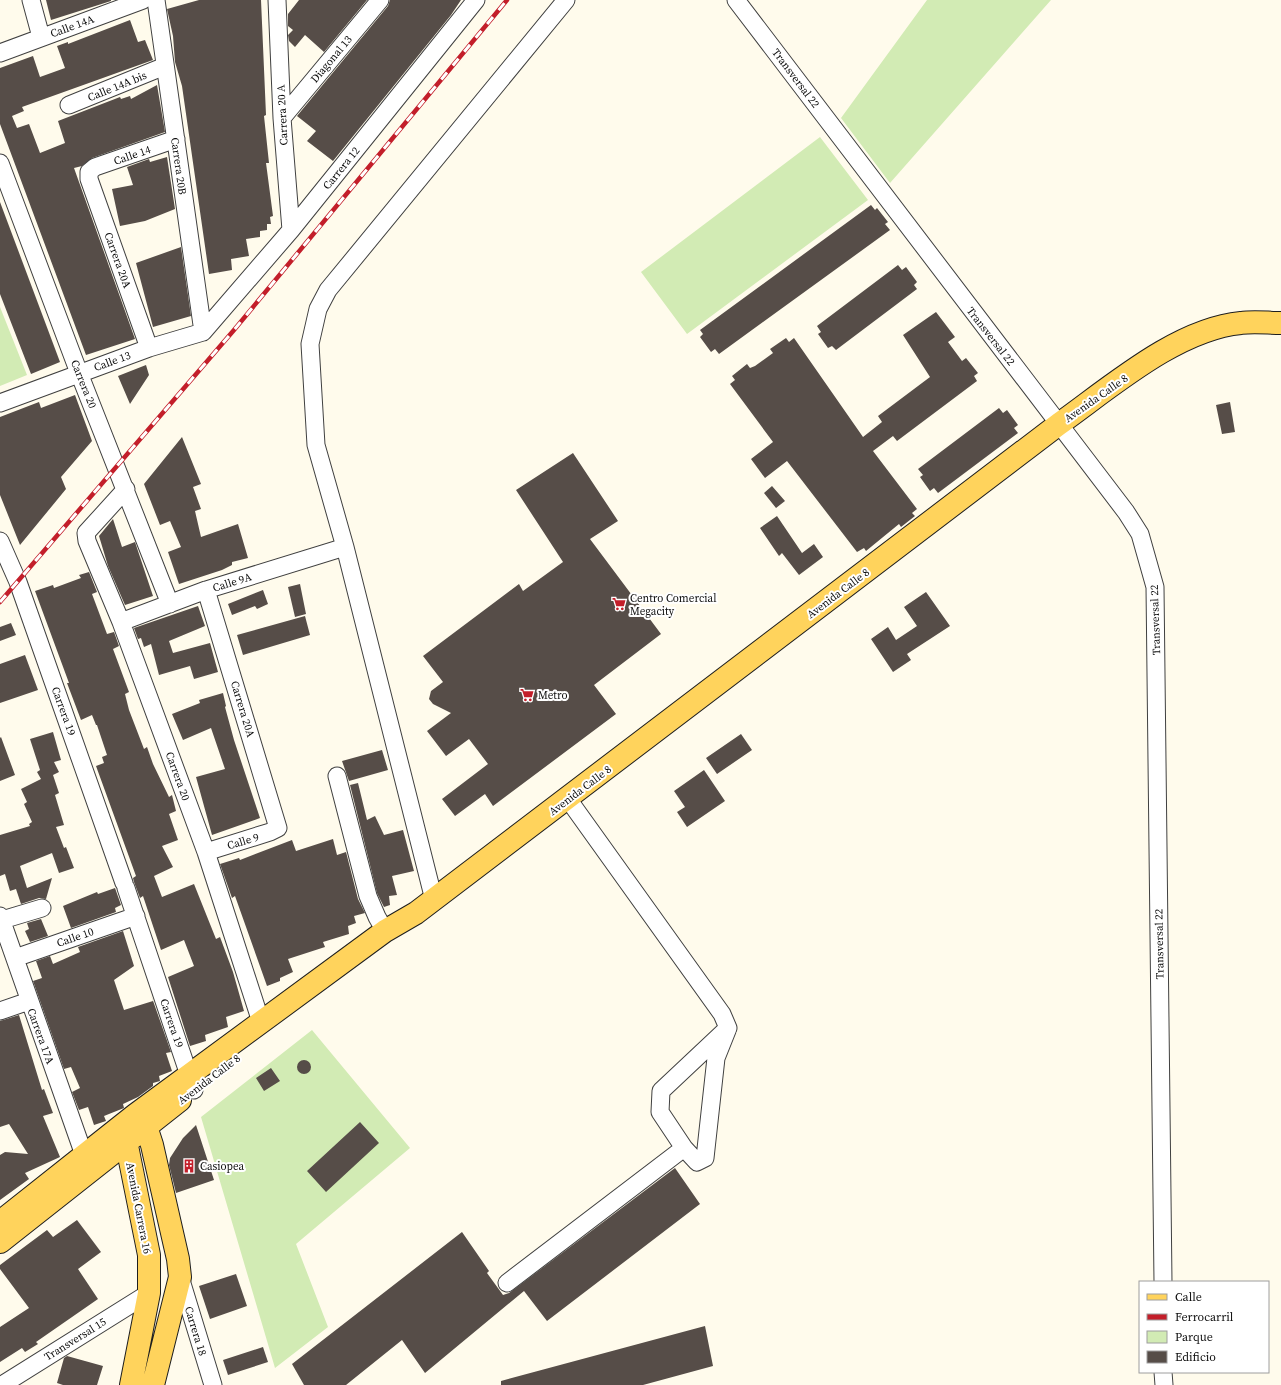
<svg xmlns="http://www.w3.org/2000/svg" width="1281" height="1385" font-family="'Source Serif 4',serif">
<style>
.green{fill:#d2ebb4}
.building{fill:#564d48}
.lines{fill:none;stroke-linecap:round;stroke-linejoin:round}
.minor-casing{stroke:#404040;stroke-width:19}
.major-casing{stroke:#1e1e1e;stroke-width:24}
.minor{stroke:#fff;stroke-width:17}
.major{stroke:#ffd35c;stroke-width:22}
.rail-casing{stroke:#c31e2a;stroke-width:4.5}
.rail{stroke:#fff;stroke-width:3;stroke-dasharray:9;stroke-linecap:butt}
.labels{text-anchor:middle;stroke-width:4;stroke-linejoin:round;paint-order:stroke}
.street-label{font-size:11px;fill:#0d0d0d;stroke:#fff}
.poi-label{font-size:11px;fill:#0d0d0d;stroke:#fff;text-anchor:start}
</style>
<rect width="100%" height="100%" fill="#fffbec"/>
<path class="green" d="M 927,0 L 1051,0 L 890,183 L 841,118 Z
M 820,137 L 868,200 L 687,334 L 641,272 Z
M 0,307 L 27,375 L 0,386 Z
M 312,1030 L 410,1148 L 296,1244 L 328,1327 L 275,1368 L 201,1117 Z"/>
<path class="building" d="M 46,0 L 111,0 L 111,1 L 51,20 Z
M 199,0 L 261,0 L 266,115 L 264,116 L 269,163 L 266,163 L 273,216 L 270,217 L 271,224 L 267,224 L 267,230 L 260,231 L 260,237 L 246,239 L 249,256 L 231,259 L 232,270 L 209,274 L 182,86 L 175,62 L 173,36 L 167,9 Z
M 299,0 L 367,0 L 324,52 L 305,35 L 295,47 L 289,41 L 288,35 L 293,30 L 288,26 L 288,14 Z
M 390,0 L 461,0 L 451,15 L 333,161 L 307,141 L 316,131 L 297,116 L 388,6 Z
M 130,20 L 138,42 L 145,40 L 153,60 L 22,107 L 24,111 L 12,116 L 17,128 L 29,124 L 40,153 L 65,143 L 58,121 L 120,97 L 121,99 L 130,96 L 131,99 L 157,85 L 165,132 L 92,158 L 82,166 L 74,168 L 135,339 L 86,355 L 0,124 L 0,68 L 33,56 L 40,77 L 65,68 L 57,46 L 68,42 L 68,44 Z
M 167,157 L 175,209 L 145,221 L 120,226 L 112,189 L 133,185 L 127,167 L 149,159 L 150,162 Z
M 0,202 L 60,362 L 31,374 L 0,294 Z
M 871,205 L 875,210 L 877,208 L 888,222 L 885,224 L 890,230 L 719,354 L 715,349 L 711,352 L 700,337 L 703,334 L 700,330 Z
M 181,247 L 191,316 L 153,327 L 136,263 Z
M 898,265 L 902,270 L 906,267 L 917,282 L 914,285 L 917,289 L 836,350 L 832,346 L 828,348 L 818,334 L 821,332 L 817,326 Z
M 936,312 L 955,337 L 948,342 L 962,361 L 966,358 L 978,373 L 974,376 L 977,381 L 897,441 L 893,436 L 873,451 L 917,509 L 912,513 L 915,516 L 901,527 L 899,524 L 866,551 L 864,548 L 857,552 L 787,461 L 765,478 L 751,459 L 773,442 L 730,384 L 735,380 L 732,376 L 747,364 L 750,368 L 755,366 L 773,353 L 770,349 L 786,338 L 789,342 L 794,338 L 863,437 L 882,422 L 878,416 L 930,377 L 903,335 Z
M 146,365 L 149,375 L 130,404 L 118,376 Z
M 75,395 L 92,441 L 61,477 L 66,489 L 20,545 L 0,495 L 0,417 L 39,402 L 41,408 Z
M 1230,402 L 1235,432 L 1222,434 L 1216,405 Z
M 999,408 L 1003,413 L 1007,410 L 1018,425 L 1014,428 L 1018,433 L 938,493 L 934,488 L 930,491 L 920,477 L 923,475 L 918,469 Z
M 182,437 L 201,484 L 193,487 L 201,509 L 195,511 L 201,537 L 238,524 L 248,558 L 232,562 L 232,565 L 222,570 L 179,584 L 168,552 L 181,547 L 170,521 L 160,525 L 144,484 Z
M 573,453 L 618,521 L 590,539 L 661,634 L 594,685 L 616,714 L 493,806 L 485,794 L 455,816 L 442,799 L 488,764 L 469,739 L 446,756 L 427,731 L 451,713 L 433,704 L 429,699 L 431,691 L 443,682 L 423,656 L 519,584 L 523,591 L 563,562 L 516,490 Z
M 772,486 L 785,501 L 776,508 L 764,493 Z
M 777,516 L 802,553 L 814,544 L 823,557 L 799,575 L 782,553 L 779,556 L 760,528 Z
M 113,519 L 122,547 L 135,542 L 153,596 L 125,605 L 108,566 L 99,536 Z
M 89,572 L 97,592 L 92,594 L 107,634 L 114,632 L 119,646 L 113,649 L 129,692 L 125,694 L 129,710 L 144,749 L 147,747 L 153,764 L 169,797 L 172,795 L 176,811 L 169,814 L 178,840 L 162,846 L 173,867 L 154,876 L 162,897 L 194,884 L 216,939 L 220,937 L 233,972 L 244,1011 L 226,1017 L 228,1027 L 205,1035 L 206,1041 L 190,1046 L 168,977 L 194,966 L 184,940 L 161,950 L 143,896 L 140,898 L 134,882 L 133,878 L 136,876 L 96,766 L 104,763 L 102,757 L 107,755 L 97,725 L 96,725 L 92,715 L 81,720 L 67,683 L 69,683 L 35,591 L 53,585 L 54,588 L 81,578 L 79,575 Z
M 300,584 L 306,614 L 295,617 L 288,587 Z
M 263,590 L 268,604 L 257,609 L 255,606 L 232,615 L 228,604 Z
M 926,592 L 950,626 L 907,654 L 911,660 L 893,672 L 871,639 L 888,627 L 896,640 L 917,626 L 904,607 Z
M 198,606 L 205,626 L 169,641 L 173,653 L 210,643 L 218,672 L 194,679 L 190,666 L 159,675 L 151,644 L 144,647 L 141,638 L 138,639 L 134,628 Z
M 305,616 L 310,635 L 243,655 L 237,635 Z
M 11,623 L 16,635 L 0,641 L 0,627 Z
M 25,655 L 38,690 L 0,703 L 0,664 Z
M 223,693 L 226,706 L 225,707 L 234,740 L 260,818 L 212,835 L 196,777 L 225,769 L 211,728 L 183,740 L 172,714 L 200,703 L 199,700 Z
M 53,732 L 61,760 L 54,762 L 59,772 L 53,775 L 59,793 L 55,795 L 64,825 L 56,827 L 64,848 L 66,847 L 74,868 L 59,873 L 52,853 L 20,866 L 27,888 L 52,878 L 46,899 L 39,898 L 21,904 L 16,889 L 10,891 L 5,874 L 0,876 L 0,835 L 30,826 L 29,824 L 32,822 L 24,804 L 27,802 L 21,789 L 41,779 L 37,772 L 40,770 L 30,739 Z
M 741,734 L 752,750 L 717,774 L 706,758 Z
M 1,737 L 15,775 L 0,781 L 0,738 Z
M 382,750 L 388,770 L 349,781 L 342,761 Z
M 704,770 L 725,801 L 687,827 L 677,812 L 685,807 L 674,791 Z
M 358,783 L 367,820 L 375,816 L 384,835 L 403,830 L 414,871 L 392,876 L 397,895 L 389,896 L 390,905 L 384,907 L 377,893 L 350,785 Z
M 333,839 L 337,855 L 346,852 L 358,899 L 365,913 L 354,916 L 356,923 L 348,926 L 349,934 L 323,942 L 325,947 L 288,959 L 293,972 L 280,978 L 280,981 L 267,986 L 235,896 L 232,898 L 220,864 L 239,858 L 240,860 L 292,840 L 296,851 Z
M 115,888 L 121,905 L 115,908 L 116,912 L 71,928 L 63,906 L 97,892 L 98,894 Z
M 41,919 L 48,936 L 30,942 L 25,931 L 29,929 L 27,923 Z
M 123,931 L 134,966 L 114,980 L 124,1010 L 153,1001 L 151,995 L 171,1052 L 166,1053 L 172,1071 L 159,1076 L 160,1081 L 153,1083 L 153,1086 L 138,1097 L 123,1104 L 124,1108 L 104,1116 L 106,1121 L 94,1125 L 88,1107 L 79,1110 L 72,1092 L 80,1088 L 71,1067 L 64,1069 L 33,981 L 42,978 L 36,961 L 50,956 L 53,964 L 80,952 L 78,947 Z
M 19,1015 L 42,1090 L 44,1089 L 53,1113 L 43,1116 L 60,1157 L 25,1173 L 29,1179 L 0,1200 L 0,1155 L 5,1152 L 28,1154 L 9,1124 L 0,1127 L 0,1021 Z
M297 1067a7 7 0 1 1 14 0a7 7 0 1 1-14 0Z
M 271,1068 L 280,1081 L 264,1091 L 256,1078 Z
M 360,1122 L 379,1143 L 326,1192 L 307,1171 Z
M 196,1125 L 214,1180 L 176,1193 L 169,1165 L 170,1158 L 183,1138 Z
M 675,1168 L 700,1204 L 547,1321 L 524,1291 L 425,1373 L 402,1340 L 346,1385 L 304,1385 L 292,1364 L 462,1232 L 489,1271 L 487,1273 L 503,1295 L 509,1293 Z
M 77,1220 L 101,1252 L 78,1269 L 98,1299 L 36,1342 L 38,1344 L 25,1352 L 22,1348 L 0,1362 L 0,1327 L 29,1308 L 0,1269 L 0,1265 L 47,1230 L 53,1237 Z
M 236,1274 L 247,1306 L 210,1319 L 199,1286 Z
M 705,1326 L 713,1366 L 643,1385 L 501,1385 L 501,1381 Z
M 263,1347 L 268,1362 L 228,1375 L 223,1360 Z
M 67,1356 L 103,1366 L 97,1385 L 63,1385 L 57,1383 L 64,1358 Z"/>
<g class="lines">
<g class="minor-casing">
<path id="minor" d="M 31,0 L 41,37
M 156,0 L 203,332
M 277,0 L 282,118 L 291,230
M 736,0 L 1126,512 L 1140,534 L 1155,587 L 1163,1282
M 0,53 L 143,0
M 69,105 L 165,66
M 282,118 L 380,0
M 0,163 L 79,373 L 170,604
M 203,332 L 291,230 L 476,0
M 149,348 L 89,179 L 89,172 L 95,167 L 176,139
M 0,403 L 149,348 L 203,332
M 126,489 L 86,533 L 87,541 L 121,622 L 206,852 L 261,1022
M 0,541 L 18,582 L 124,883
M 121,622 L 206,590 L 345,547
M 337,776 L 368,896 L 377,917 L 385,931
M 568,799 L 722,1014 L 728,1028 L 716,1058 L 705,1158 L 697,1162 L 684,1148 L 660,1112 L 661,1091 L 728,1028
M 206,852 L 270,832 L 278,828 L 206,590
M 126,888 L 194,1090
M 434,900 L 345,547 L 316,445 L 310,344 L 318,309 L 328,290 L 566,0
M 0,916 L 84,1155
M 2,920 L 42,908
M 15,958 L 136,916
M 0,1011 L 29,1001
M 180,1277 L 213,1385
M 507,1283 L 684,1148
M 1163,1372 L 1164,1385
M 2,1385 L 149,1293"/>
</g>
<g class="major-casing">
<path id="major" d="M 142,1114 L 152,1145 L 178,1259 L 180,1277 L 153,1385
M 124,1131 L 149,1255 L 149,1293 L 131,1385
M 0,1222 L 135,1115 L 385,931 L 416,913 L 1059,424 C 1111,387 1177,329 1241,323 C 1254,321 1268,323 1281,323
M 0,1242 L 180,1100"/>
</g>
<use href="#minor" class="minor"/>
<use href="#major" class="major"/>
<g class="rail-casing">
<path id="rail" d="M 0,602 L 234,330 L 507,0"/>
</g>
<use href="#rail" class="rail"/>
</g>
<defs>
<g id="supermarket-bare" transform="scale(1.08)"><path d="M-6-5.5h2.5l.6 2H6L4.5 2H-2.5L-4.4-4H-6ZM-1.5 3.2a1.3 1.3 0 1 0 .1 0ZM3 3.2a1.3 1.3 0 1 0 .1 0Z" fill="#c31e2a" stroke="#fff" stroke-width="2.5" paint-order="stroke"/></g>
<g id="building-bare" transform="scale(1.08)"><path d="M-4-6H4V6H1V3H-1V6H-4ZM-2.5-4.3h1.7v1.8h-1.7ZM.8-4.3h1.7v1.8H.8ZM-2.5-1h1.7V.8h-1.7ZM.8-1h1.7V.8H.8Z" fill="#c31e2a" stroke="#fff" stroke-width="2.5" paint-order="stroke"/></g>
</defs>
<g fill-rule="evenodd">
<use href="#supermarket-bare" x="619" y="604"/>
<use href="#supermarket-bare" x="527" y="695"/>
<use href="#building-bare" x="189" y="1166"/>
</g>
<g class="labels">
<g class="street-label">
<text transform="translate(72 26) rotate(-20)" y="4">Calle 14A</text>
<text transform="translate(331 59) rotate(-50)" y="4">Diagonal 13</text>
<text transform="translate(796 78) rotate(53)" y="4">Transversal 22</text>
<text transform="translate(117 86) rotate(-22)" y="4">Calle 14A bis</text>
<text transform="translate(282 115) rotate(-93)" y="4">Carrera 20 A</text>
<text transform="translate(132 155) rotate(-19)" y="4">Calle 14</text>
<text transform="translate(179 166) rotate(82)" y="4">Carrera 20B</text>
<text transform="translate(341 168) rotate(-51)" y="4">Carrera 12</text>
<text transform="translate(118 260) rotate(70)" y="4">Carrera 20A</text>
<text transform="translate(991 336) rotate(52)" y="4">Transversal 22</text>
<text transform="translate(112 361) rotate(-20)" y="4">Calle 13</text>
<text transform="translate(84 384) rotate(68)" y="4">Carrera 20</text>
<text transform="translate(1096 398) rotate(-35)" y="4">Avenida Calle 8</text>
<text transform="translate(232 582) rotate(-17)" y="4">Calle 9A</text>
<text transform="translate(838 593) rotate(-37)" y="4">Avenida Calle 8</text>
<text transform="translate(1155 620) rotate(-92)" y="4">Transversal 22</text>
<text transform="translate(243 709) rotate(73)" y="4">Carrera 20A</text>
<text transform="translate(64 711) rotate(70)" y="4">Carrera 19</text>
<text transform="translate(178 776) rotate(70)" y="4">Carrera 20</text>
<text transform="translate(580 790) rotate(-37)" y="4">Avenida Calle 8</text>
<text transform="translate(243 841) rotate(-17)" y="4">Calle 9</text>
<text transform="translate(75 937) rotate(-19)" y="4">Calle 10</text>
<text transform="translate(1159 944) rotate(-91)" y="4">Transversal 22</text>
<text transform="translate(172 1023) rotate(71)" y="4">Carrera 19</text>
<text transform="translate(41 1036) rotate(70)" y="4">Carrera 17A</text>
<text transform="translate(209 1079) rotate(-37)" y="4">Avenida Calle 8</text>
<text transform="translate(139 1208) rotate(79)" y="4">Avenida Carrera 16</text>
<text transform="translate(196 1331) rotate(73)" y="4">Carrera 18</text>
<text transform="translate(75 1339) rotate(-32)" y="4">Transversal 15</text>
</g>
<g class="poi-label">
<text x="630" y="602">Centro Comercial<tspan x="630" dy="13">Megacity</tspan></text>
<text x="538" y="699">Metro</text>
<text x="200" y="1170">Casiopea</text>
</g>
</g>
<rect x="1139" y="1281" width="130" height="92" fill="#ffffff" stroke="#9e9e9e"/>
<rect x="1147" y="1294" width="20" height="6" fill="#ffd35c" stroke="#9e9e9e"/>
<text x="1175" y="1301" font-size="12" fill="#0d0d0d">Calle</text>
<rect x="1147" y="1314" width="20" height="6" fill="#c31e2a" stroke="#9e9e9e"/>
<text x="1175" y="1321" font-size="12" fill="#0d0d0d">Ferrocarril</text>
<rect x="1147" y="1331" width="20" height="12" fill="#d2ebb4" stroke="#9e9e9e"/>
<text x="1175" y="1341" font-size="12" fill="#0d0d0d">Parque</text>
<rect x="1147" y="1351" width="20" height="12" fill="#564d48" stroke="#9e9e9e"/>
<text x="1175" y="1361" font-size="12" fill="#0d0d0d">Edificio</text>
</svg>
